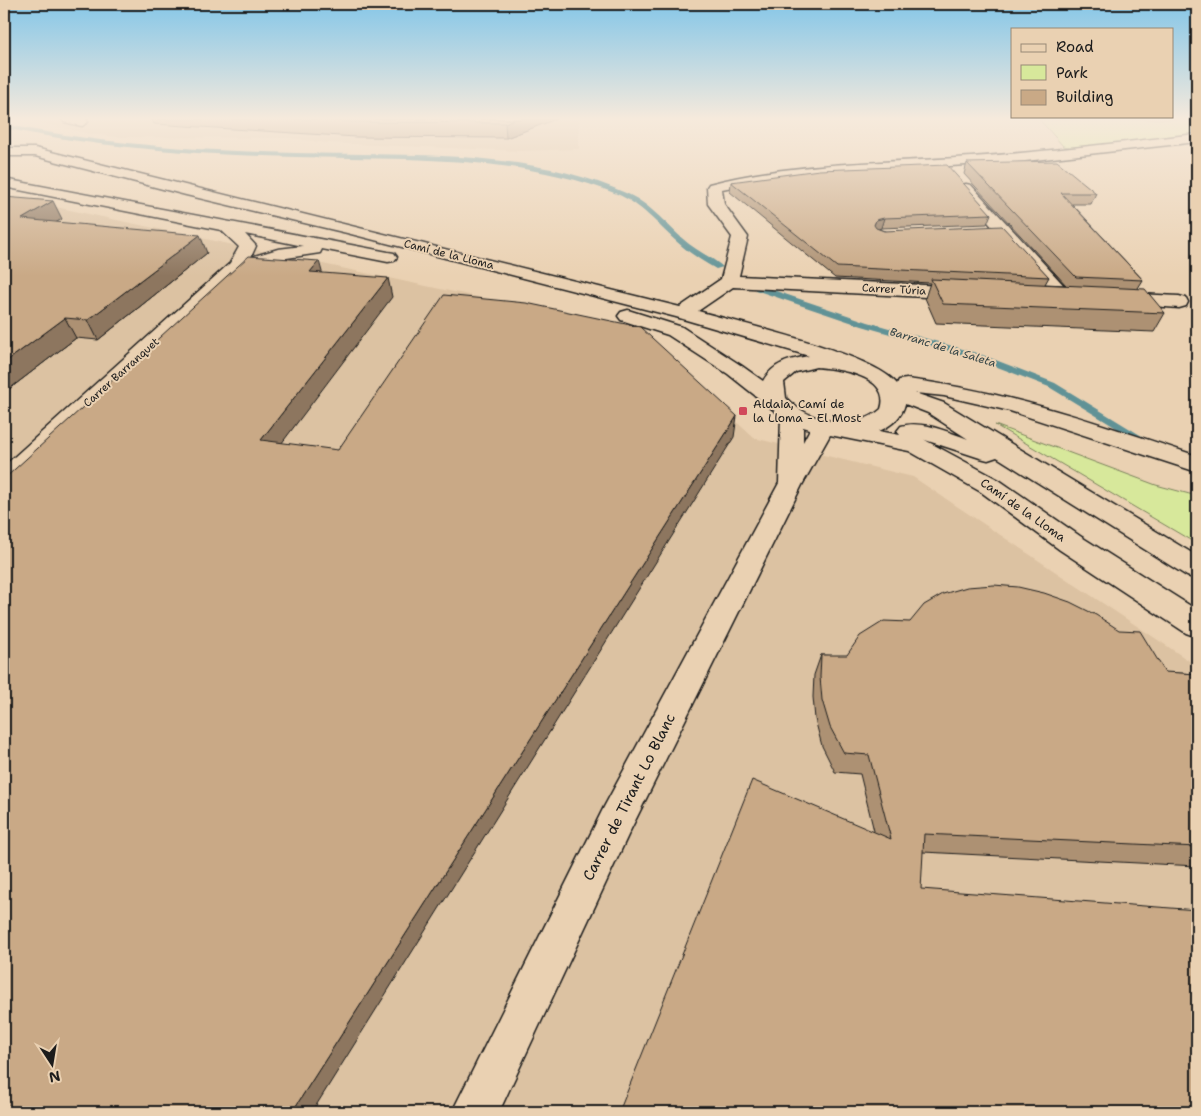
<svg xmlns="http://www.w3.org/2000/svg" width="1201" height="1116" font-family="'Shantell Sans',sans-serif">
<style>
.built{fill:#dcc2a2}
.green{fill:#d7e89b;stroke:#7a825c}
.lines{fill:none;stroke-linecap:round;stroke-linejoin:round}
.stream{fill:#619296;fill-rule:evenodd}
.minor-casing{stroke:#1c1c1c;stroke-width:3}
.minor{fill:#ead1b2;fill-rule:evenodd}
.wall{fill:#ad9173;stroke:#1c1c1c}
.shaded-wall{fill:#8d765e;stroke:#1c1c1c}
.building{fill:#c9a986;stroke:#1c1c1c}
.poi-dot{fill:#d1495b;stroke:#ead1b2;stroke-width:2}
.labels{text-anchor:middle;stroke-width:4;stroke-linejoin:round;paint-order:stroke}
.far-street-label{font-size:11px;fill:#1c1c1c;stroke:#ead1b2}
.far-water-label{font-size:11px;font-style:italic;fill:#334345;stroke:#ead1b2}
.poi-label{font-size:12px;fill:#1c1c1c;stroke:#ead1b2;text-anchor:start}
.street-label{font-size:12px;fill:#1c1c1c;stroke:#ead1b2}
.near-street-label{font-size:15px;fill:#1c1c1c;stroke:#ead1b2}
</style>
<rect width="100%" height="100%" fill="#ead1b2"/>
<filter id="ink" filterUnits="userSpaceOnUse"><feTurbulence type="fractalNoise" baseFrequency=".02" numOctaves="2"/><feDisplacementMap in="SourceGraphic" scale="10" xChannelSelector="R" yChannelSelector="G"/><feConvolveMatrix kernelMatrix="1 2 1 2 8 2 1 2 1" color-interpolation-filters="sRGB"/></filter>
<g filter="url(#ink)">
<path class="built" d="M 25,119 L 579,119 L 579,149 L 521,151 L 326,143 L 290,138 L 119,137 L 90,134 Z
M 4,196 L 637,331 L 754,438 L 913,477 L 1197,666 L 1197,1112 L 4,1112 Z"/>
<path class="green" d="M 1039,119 L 1197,119 L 1197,135 L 1081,149 L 1063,146 Z
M 995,425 L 1156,485 L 1197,496 L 1197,544 Z"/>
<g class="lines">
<path class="stream" d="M 4,124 C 101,144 198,151 296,153 C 403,156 529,148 628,194 C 652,205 668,227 689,244 C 699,252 713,258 723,267 L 716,269 C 702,261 688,252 676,241 C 657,224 641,204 617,194 C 516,154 403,160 296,157 C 198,155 100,148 4,128 Z
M 755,286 L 761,286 L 868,322 L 980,354 L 1055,383 L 1155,444 L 1154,446 L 1146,446 L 1049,387 L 974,358 L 862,326 L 755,290 Z"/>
<g class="minor-casing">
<path id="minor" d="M 62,119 L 86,119 L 88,122 L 82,126 L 64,122 Z
M 1197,134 L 1197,142 L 1016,162 L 802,175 L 772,179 L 722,189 L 724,204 L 748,237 L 739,276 L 964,287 L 970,289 L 973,293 L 970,297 L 964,299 L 733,287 L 698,311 C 739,323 875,354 897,384 L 899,380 L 907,379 C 1007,391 1101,424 1197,456 L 1197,472 L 1010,411 L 944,396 L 915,393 L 944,403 L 1197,556 L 1197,579 L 1187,576 L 997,457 L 988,460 L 980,458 L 925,440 L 923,439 L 999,480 L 1080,536 L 1197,610 L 1197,637 L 1186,633 L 1060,550 L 981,492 L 909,451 L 830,435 L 802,485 L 630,831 L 499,1112 L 452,1112 L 604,807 L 779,483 L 781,416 L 728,374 L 668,335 L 621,320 L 618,316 L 621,312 L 628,310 L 682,327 L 742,366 L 763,381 C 773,363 790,359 809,356 L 676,317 L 347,233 L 186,195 L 35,156 L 4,156 L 4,148 L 35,148 L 680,307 L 721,279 L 732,237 L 708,204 L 707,187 L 709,184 C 791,163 873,163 956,158 C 1037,153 1117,143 1197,134 ZM 816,367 C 838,369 892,375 881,409 C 855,432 809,422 786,398 L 784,382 L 796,372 ZM 905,404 L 928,413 L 968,439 C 947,432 923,420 901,426 L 897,431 L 900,435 L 879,431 C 891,426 902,417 905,404 ZM 803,427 L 810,429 L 803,442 Z
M 4,179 L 388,252 L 394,253 L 397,257 L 394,261 L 388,262 L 322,249 L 320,253 L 280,259 L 243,270 L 13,485 L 4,487 L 4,466 L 230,263 L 239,247 L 221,230 L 4,187 ZM 245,234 L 303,246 L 278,249 L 251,257 L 256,246 Z
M 966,184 L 971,185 L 1071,293 L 1073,297 L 1071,301 L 1064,303 L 1057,301 L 961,191 L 959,188 L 961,185 Z
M 1117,293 L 1179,296 L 1186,298 L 1188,302 L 1186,306 L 1179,308 L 1110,303 L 1108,299 L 1110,295 Z"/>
</g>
<use href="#minor" class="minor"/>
</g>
<path class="wall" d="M 152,119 L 556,119 L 506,138 L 356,137 L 154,124 Z
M 967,163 L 1096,193 L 1091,204 L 1072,204 L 1143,280 L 1138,288 L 1165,313 L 1154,332 L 936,323 L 925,298 L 930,283 L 835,278 L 730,192 L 731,182 L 991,214 L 987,224 L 881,228 L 878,229 L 1049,277 L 1045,284 L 1066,285 L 964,174 Z
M 4,197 L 62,219 L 56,222 L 207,253 L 98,340 L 76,338 L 4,393 Z
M 821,655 L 1197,674 L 1197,866 L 923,852 L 619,1112 L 874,831 L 860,774 L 835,772 L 822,746 L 815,719 L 813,697 L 814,675 Z"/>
<path class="shaded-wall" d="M 514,119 L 556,119 L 506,138 L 505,123 Z
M 53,201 L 62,219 L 32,236 L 22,219 Z
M 884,218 L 881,228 L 873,231 L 874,225 L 876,220 Z
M 200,235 L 207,253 L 98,340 L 88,320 Z
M 319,261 L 324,279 L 310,272 Z
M 388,278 L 392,297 L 269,460 L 261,440 Z
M 65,318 L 76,338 L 4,393 L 4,363 Z
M 737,416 L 734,437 L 312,1112 L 292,1112 Z"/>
<path class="building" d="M 316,119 L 514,119 L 505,123 L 352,122 Z
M 1057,161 L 1096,193 L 1061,193 L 1143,280 L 1076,277 L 967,163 Z
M 947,165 L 991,214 L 884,218 L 876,220 L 874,225 L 876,228 L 884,231 L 1002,226 L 1049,277 L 837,267 L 731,182 L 819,170 Z
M 4,197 L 53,201 L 22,219 L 200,235 L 88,320 L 65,318 L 4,363 Z
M 249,256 L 319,261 L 310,272 L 388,278 L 261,440 L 338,450 L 444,295 L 526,303 L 640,327 L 737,416 L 292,1112 L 4,1112 L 4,479 Z
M 931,279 L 1145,289 L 1165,313 L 943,304 Z
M 994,585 L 1018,587 L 1044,593 L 1070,602 L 1096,615 L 1119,630 L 1140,631 L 1165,672 L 1197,674 L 1197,847 L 924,834 L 921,889 L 1197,910 L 1197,1112 L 619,1112 L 752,780 L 891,839 L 869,755 L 844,753 L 830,727 L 822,700 L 820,677 L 821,655 L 847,655 L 860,636 L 884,621 L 910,622 L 924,605 L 943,594 L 967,587 Z"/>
</g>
<linearGradient id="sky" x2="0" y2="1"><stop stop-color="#84c6e8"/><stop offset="0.43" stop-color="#f6eadc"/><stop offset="1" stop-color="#f6eadc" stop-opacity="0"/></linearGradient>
<rect width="1201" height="276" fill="url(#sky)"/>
<rect class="poi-dot" x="738" y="406" width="10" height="10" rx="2.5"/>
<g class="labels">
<g class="far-street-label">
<text transform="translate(449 254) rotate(14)" y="4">Camí de la Lloma</text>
<text transform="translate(894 289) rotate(3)" y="4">Carrer Túria</text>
<text transform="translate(121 372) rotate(-42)" y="4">Carrer Barranquet</text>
</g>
<g class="far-water-label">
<text transform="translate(943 347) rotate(17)" y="4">Barranc de la Saleta</text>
</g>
<g class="poi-label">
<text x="753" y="408">Aldaia, Camí de<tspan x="753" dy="14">la Lloma - El Most</tspan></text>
</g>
<g class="street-label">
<text transform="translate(1023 510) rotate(35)" y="4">Camí de la Lloma</text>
</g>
<g class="near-street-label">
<text transform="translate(629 797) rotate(-63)" y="5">Carrer de Tirant Lo Blanc</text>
</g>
</g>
<rect width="1201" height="1116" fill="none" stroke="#ead1b2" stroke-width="20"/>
<rect x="10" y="10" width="1181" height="1096" fill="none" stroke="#1c1c1c" stroke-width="2" filter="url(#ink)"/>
<rect x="1011" y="28" width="162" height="90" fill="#ead1b2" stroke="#988976"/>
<rect x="1021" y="44" width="25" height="8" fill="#ead1b2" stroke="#988976"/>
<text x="1056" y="52" font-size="15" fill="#1c1c1c">Road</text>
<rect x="1021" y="65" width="25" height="15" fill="#d7e89b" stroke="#988976"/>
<text x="1056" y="78" font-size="15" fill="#1c1c1c">Park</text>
<rect x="1021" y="90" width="25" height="15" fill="#c9a986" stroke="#988976"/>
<text x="1056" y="102" font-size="15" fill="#1c1c1c">Building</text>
<g transform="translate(52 1064) rotate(168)" stroke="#ead1b2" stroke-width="4" paint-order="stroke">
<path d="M0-4L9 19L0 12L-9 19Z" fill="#1c1c1c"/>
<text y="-8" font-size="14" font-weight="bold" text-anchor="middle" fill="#1c1c1c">N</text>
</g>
</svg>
